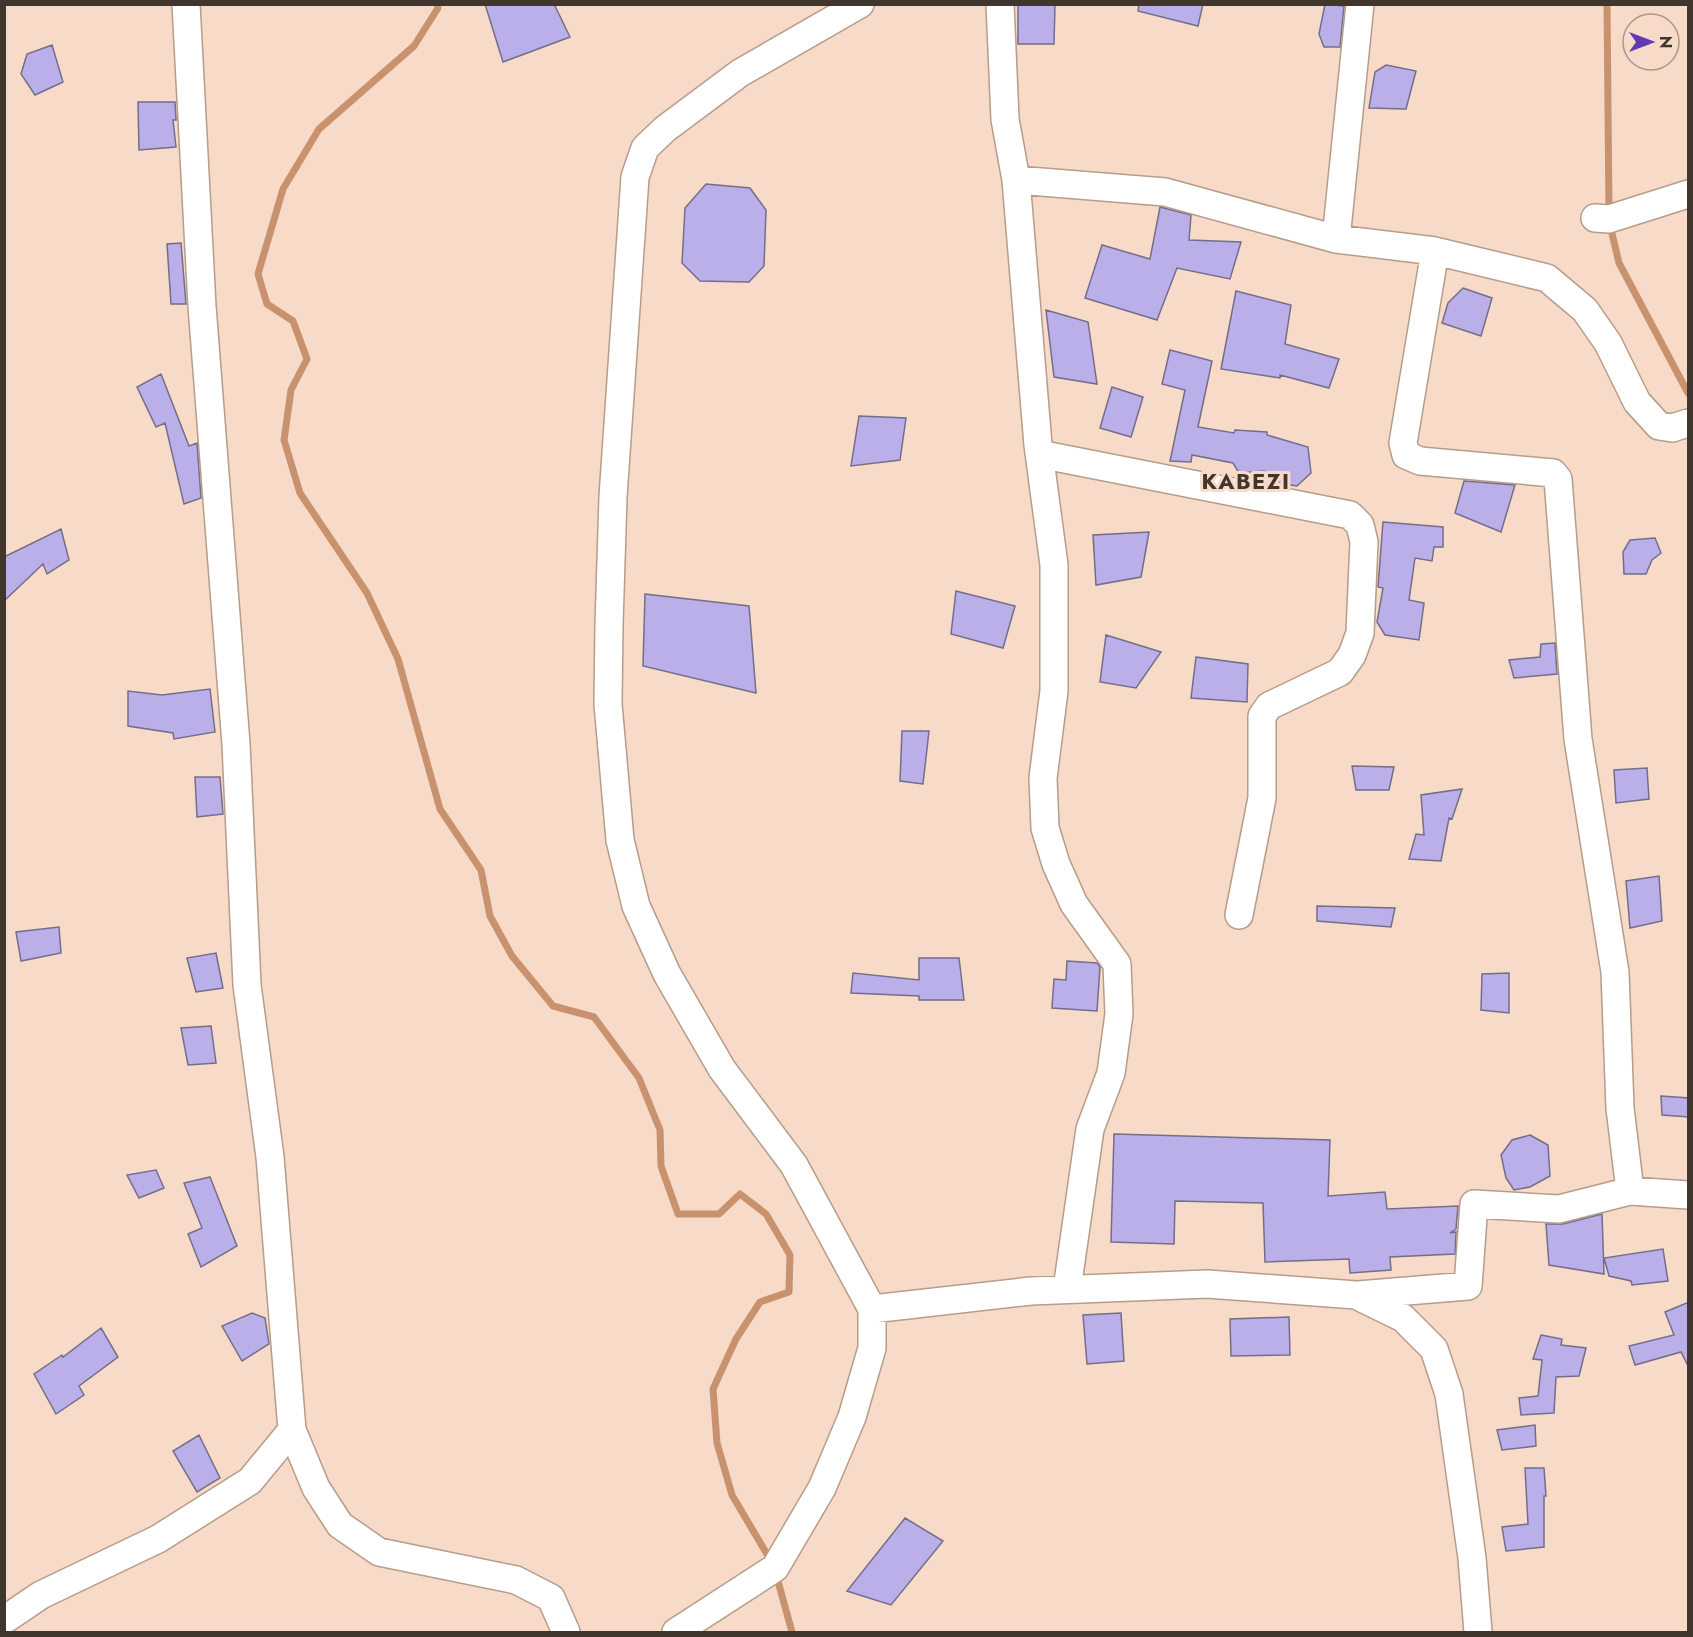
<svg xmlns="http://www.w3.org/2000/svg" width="1693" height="1637" font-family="Jost,sans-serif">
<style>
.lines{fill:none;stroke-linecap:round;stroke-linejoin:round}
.stream{stroke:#c8926e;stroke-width:7}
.building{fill:#bbafe9;stroke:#736e89;stroke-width:1.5}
.minor-casing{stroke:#b79c8a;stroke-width:30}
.minor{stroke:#fff;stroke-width:27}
.labels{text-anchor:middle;stroke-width:6;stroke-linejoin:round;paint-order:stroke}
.district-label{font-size:22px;font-weight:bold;letter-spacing:1.5px;fill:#41362e;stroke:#f7dac7}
</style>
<rect width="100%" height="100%" fill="#f7dac7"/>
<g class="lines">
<path class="stream" d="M 437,4 L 438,8 L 414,46 L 319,129 L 283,189 L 258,274 L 267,304 L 293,321 L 307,359 L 291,390 L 284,440 L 300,493 L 367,593 L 398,659 L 440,809 L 481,870 L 490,916 L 512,956 L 553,1006 L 594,1017 L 639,1078 L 660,1130 L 661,1166 L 678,1214 L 719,1214 L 740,1194 L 766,1214 L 790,1255 L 789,1292 L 760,1302 L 736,1339 L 713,1389 L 717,1443 L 732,1495 L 771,1561
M 1607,4 L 1609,214
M 1610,225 L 1619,263 L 1688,393
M 776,1574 L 792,1632"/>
</g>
<path class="building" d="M 485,4 L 554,4 L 570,37 L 503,62 Z
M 1018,4 L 1055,4 L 1054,44 L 1018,44 Z
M 1139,4 L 1203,4 L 1198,26 L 1138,11 Z
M 1325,4 L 1344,6 L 1340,47 L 1324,47 L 1319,34 Z
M 52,45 L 63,82 L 35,95 L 21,74 L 27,54 Z
M 1386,65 L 1416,71 L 1406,109 L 1369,108 L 1375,72 Z
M 138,102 L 175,102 L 176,120 L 173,120 L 176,147 L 139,150 Z
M 706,184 L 750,188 L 766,210 L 764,266 L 749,282 L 700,281 L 682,263 L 685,208 Z
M 1160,207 L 1191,215 L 1189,240 L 1241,242 L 1230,279 L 1177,268 L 1157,320 L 1085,298 L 1102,245 L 1150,259 Z
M 181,243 L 186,304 L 171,304 L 167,244 Z
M 1463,288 L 1492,298 L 1481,336 L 1442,323 L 1448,303 Z
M 1236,291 L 1291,305 L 1285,344 L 1339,359 L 1329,388 L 1280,375 L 1280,378 L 1221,369 Z
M 1046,310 L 1088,322 L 1097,384 L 1054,377 Z
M 1170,350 L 1212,361 L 1198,427 L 1234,433 L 1235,430 L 1267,432 L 1267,435 L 1308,447 L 1311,473 L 1297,486 L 1278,483 L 1264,471 L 1239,473 L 1233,463 L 1192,455 L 1191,462 L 1170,461 L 1185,390 L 1162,384 Z
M 161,374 L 189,446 L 197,443 L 201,498 L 184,504 L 165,423 L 156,427 L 137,387 Z
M 1112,387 L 1143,397 L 1131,437 L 1100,428 Z
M 859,416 L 906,418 L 900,460 L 851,466 Z
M 1464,481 L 1515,485 L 1501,532 L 1455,513 Z
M 1383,522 L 1443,527 L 1443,547 L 1434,547 L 1432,561 L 1415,558 L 1409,600 L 1424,603 L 1419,640 L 1385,635 L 1377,622 L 1383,588 L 1378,587 Z
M 61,529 L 69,560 L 47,574 L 43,564 L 4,601 L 4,557 Z
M 1149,532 L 1141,577 L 1096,585 L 1093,535 Z
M 1655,538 L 1661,553 L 1652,560 L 1646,574 L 1624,574 L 1623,552 L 1630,540 Z
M 956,591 L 1015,606 L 1003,648 L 951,634 Z
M 645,594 L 749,606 L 756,693 L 643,666 Z
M 1106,635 L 1161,652 L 1136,688 L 1100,682 Z
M 1555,643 L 1557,674 L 1514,678 L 1509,660 L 1540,657 L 1541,644 Z
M 1196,657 L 1248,664 L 1247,702 L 1191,698 Z
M 210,689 L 215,732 L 174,739 L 173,733 L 128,726 L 128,691 L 162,695 Z
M 902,731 L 929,731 L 923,784 L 900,781 Z
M 1352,766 L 1394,767 L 1389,790 L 1356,790 Z
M 1647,768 L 1649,799 L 1616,803 L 1614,770 Z
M 195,777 L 220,777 L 223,814 L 197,817 Z
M 1462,789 L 1452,819 L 1449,818 L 1441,861 L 1409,859 L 1416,834 L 1424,835 L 1421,795 Z
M 1659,876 L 1662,921 L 1630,928 L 1626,881 Z
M 1317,906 L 1395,908 L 1391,927 L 1317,921 Z
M 59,927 L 61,953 L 21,961 L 16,932 Z
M 216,953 L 223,988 L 196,992 L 187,958 Z
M 919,958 L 959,958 L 964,1000 L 919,1000 L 919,996 L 851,993 L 853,973 L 919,980 Z
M 1067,961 L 1097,963 L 1100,967 L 1097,1011 L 1052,1008 L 1054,979 L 1066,980 Z
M 1509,973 L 1509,1013 L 1481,1010 L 1482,974 Z
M 211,1026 L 216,1063 L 188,1065 L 181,1028 Z
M 1661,1096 L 1689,1098 L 1689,1117 L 1662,1115 Z
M 1114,1134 L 1330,1140 L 1328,1196 L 1385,1192 L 1387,1209 L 1458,1206 L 1456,1229 L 1450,1233 L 1456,1232 L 1455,1254 L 1390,1257 L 1391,1270 L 1350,1273 L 1349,1259 L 1265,1262 L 1263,1203 L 1175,1201 L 1174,1244 L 1111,1242 Z
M 1530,1135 L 1548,1145 L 1550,1176 L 1530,1187 L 1514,1190 L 1506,1178 L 1501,1155 L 1512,1140 Z
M 156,1170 L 164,1188 L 139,1198 L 127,1175 Z
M 210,1177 L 237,1246 L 201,1267 L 188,1234 L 202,1228 L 184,1183 Z
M 1602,1214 L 1604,1274 L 1549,1265 L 1546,1224 L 1563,1224 Z
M 1663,1249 L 1668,1281 L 1632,1285 L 1631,1281 L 1609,1276 L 1604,1258 Z
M 1689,1302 L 1689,1368 L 1681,1352 L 1635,1365 L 1629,1346 L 1674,1335 L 1665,1312 Z
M 252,1313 L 265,1318 L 269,1344 L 242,1361 L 222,1326 Z
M 1121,1313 L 1124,1361 L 1087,1364 L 1083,1315 Z
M 1289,1317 L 1290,1355 L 1231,1356 L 1230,1319 Z
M 101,1328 L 118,1357 L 79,1386 L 84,1395 L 56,1414 L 34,1374 L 62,1355 L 63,1357 Z
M 1541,1335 L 1562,1339 L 1561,1345 L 1586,1348 L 1579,1376 L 1556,1377 L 1554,1413 L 1521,1415 L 1519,1398 L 1538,1396 L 1542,1360 L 1533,1359 Z
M 1535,1425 L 1536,1446 L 1502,1450 L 1497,1430 Z
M 199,1435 L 220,1478 L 197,1492 L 173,1451 Z
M 1525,1468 L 1544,1468 L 1546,1496 L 1544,1496 L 1544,1547 L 1506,1551 L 1502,1527 L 1528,1524 Z
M 905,1518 L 943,1541 L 891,1605 L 847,1591 Z"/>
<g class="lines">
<g class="minor-casing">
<path id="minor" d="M 186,4 L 202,306 L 236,744 L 247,985 L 270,1157 L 292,1430 L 316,1488 L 340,1525 L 379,1552 L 516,1580 L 551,1598 L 566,1632
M 1000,4 L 1005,119 L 1016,180 L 1038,445 L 1054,565 L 1054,691 L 1043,778 L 1045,828 L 1056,864 L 1074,904 L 1117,964 L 1119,1014 L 1111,1073 L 1090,1129 L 1067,1289
M 1016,180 L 1165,192 L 1336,239 L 1435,251 L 1547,278 L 1585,310 L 1608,343 L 1637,402 L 1659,426 L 1672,428 L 1688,423
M 1595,218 L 1609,219 L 1688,194
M 1336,239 L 1360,4
M 1435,251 L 1403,443 L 1406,455 L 1420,461 L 1553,473 L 1558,479 L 1578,739 L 1615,972 L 1620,1108 L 1630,1191
M 1039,454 L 1350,515 L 1360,525 L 1364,542 L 1360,633 L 1352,655 L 1340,672 L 1269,706 L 1262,716 L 1262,798 L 1239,915
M 1358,1295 L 1468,1286 L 1474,1204 L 1559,1209 L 1630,1191 L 1688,1195
M 872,1309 L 1031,1291 L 1207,1284 L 1356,1295 L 1403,1318 L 1434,1349 L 1449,1394 L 1472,1558 L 1478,1632
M 4,1620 L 41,1595 L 158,1539 L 250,1481 L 292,1430
M 676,1632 L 775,1568 L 822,1488 L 852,1417 L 872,1348 L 872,1309 L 794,1165 L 722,1069 L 667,974 L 636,906 L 620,840 L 608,704 L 609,625 L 613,497 L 635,177 L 645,148 L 665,129 L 740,73 L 860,4"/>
</g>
<use href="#minor" class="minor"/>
</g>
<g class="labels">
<g class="district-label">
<text x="1246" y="489">KABEZI</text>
</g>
</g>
<rect width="1693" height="1637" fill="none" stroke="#41362e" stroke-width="12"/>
<g transform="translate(1651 42) rotate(90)"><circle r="28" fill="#f7dac7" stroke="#ae988a" stroke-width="1.5"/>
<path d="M0-4.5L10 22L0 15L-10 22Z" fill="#6139b1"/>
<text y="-9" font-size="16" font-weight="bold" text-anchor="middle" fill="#41362e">N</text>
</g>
</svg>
